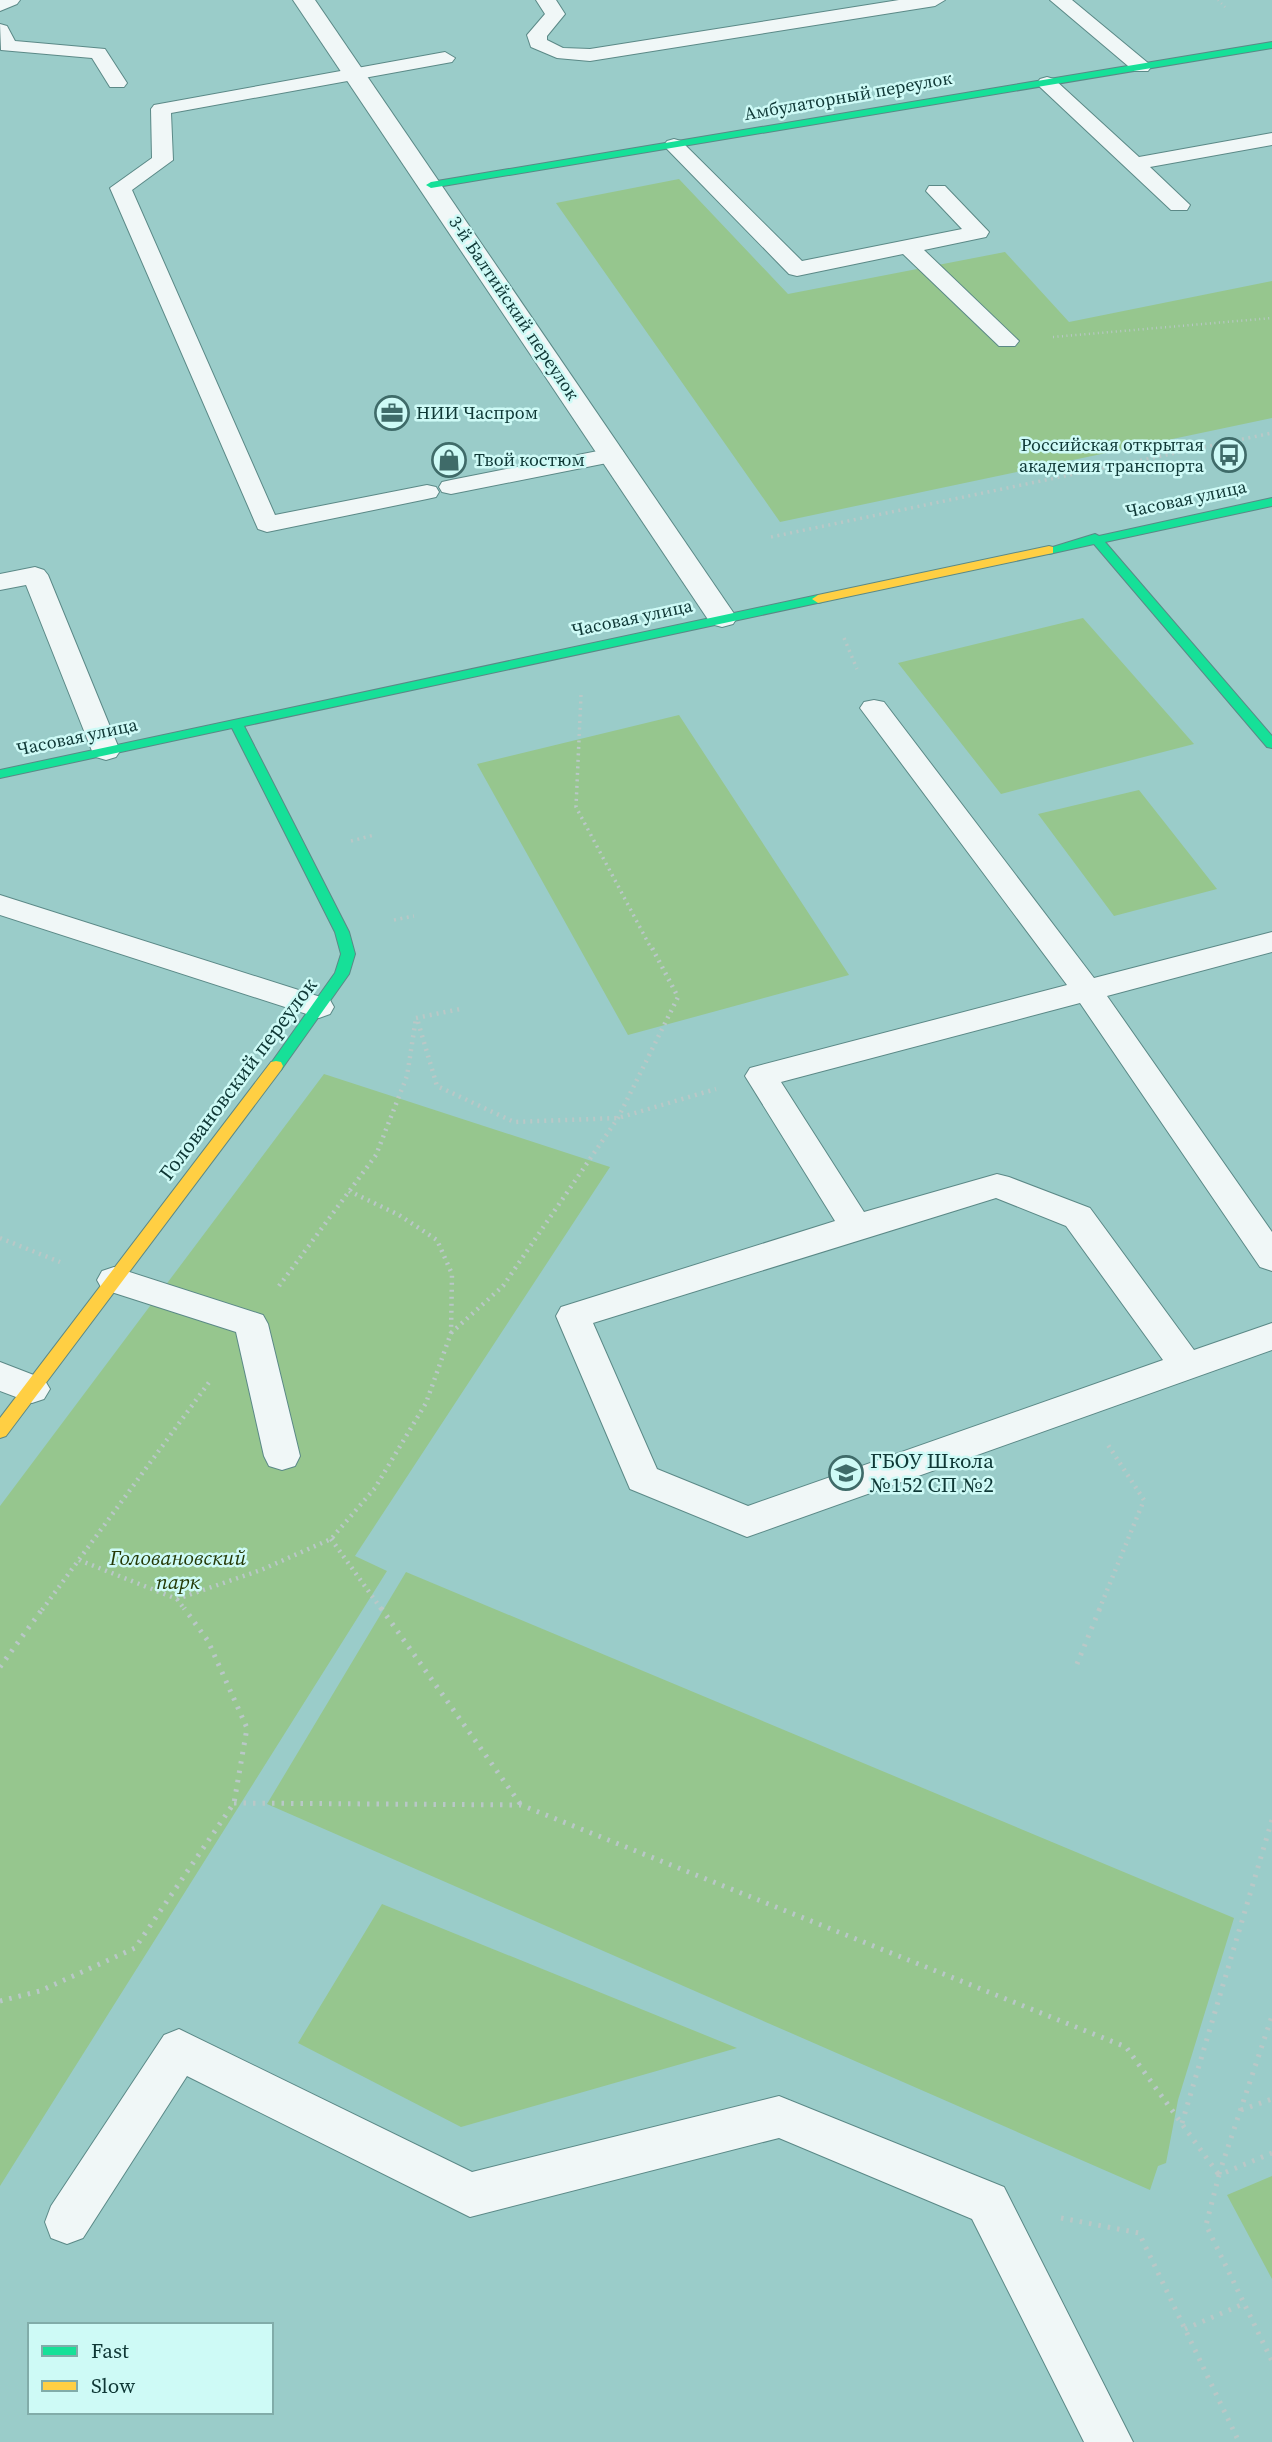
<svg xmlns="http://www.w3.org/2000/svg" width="1272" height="2442" font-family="'Source Serif 4',serif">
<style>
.green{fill:#96c68e}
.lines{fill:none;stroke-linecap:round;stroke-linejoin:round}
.lane-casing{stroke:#5b8987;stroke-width:2}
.street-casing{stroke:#5b8987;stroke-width:2}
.fast-casing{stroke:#5b8987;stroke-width:2}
.slow-casing{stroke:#5b8987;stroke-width:2}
.path-far3{stroke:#b9c8c7;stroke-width:2.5;stroke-dasharray:1 3.5;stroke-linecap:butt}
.path-far2{stroke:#b9c8c7;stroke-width:3.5;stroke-dasharray:2 4.5;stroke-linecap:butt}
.path-far1{stroke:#b9c8c7;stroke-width:4.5;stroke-dasharray:2 5;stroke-linecap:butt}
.path{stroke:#b9c8c7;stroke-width:5;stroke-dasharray:2.5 7;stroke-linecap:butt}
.lane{fill:#f0f7f7;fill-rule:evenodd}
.street{fill:#f0f7f7;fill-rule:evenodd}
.fast{fill:#16e098;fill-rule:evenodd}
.slow{fill:#ffcf43;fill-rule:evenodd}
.labels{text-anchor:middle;stroke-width:5;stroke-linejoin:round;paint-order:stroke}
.far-street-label{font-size:18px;fill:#0e3735;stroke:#cefaf6}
.far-poi-label{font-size:18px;fill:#0e3735;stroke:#cefaf6;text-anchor:start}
.street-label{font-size:21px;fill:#0e3735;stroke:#cefaf6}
.poi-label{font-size:21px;fill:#0e3735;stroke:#cefaf6;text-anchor:start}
.park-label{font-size:21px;font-style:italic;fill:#243906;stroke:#cefaf6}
</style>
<rect width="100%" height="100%" fill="#9accc9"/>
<path class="green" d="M 679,179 L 788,294 L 1005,252 L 1069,322 L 1272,281 L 1272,418 L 780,522 L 556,203 Z
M 1083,618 L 1194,744 L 1001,794 L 898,663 Z
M 679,715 L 849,975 L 628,1035 L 477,764 Z
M 1139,790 L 1217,889 L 1114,916 L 1038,814 Z
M 324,1074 L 610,1167 L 355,1556 L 387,1571 L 0,2186 L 0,1506 Z
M 406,1572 L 1234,1918 L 1178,2100 L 1166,2163 L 1158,2166 L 1150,2190 L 267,1804 Z
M 382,1904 L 737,2048 L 461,2127 L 298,2043 Z
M 1272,2176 L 1272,2279 L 1227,2195 Z"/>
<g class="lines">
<g class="lane-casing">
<path id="lane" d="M 0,0 L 20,0 L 17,4 L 0,11 Z
M 536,0 L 556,0 L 565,14 L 547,36 L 547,40 L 563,48 L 590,49 L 899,0 L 945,0 L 935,6 L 590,61 L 557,58 L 531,47 L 527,35 L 545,14 Z
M 1050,0 L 1072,0 L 1148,63 L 1151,67 L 1148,71 L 1134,71 Z
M 0,24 L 7,26 L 15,41 L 105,49 L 127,83 L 124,87 L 110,87 L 92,58 L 1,50 Z
M 445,52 L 455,58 L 452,62 L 171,113 L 173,160 L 132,190 L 275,515 L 427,485 L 436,487 L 439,492 L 436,497 L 427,499 L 267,532 L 258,529 L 110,188 L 152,158 L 151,109 L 154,105 Z
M 1047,77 L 1054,79 L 1139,157 L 1272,133 L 1272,145 L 1150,167 L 1190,205 L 1187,210 L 1171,210 L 1040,87 L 1037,83 L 1040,79 Z
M 674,139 L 681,141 L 802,261 L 962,229 L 926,191 L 929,186 L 945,186 L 989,232 L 986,237 L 924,250 L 1019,341 L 1015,346 L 999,346 L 903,254 L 797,276 L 789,274 L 667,149 L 664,145 L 667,141 Z
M 613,448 L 622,450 L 625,455 L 622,460 L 451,494 L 442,492 L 439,487 L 442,482 L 451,480 Z
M 35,567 L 44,570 L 48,575 L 120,751 L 116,757 L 106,760 L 96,757 L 92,751 L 26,585 L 0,590 L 0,574 Z
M 874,700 L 884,702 L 1094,978 L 1272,932 L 1272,952 L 1107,996 L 1272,1232 L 1272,1271 L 1260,1267 L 1080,1003 L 781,1082 L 864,1212 L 997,1174 L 1009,1177 L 1090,1208 L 1194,1350 L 1272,1323 L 1272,1350 L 747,1537 L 630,1489 L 556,1316 L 561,1307 L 835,1221 L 745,1076 L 750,1068 L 1067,985 L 860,708 L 864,702 ZM 996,1198 L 1066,1226 L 1163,1360 L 748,1506 L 657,1469 L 593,1323 Z
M 0,895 L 330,1000 L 334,1007 L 330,1014 L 319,1018 L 0,915 Z
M 114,1267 L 263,1315 L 268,1324 L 300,1456 L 295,1466 L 282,1470 L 269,1466 L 264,1456 L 236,1332 L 102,1289 L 97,1280 L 102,1271 Z
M 0,1362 L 44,1379 L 50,1389 L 44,1399 L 32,1403 L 0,1391 Z
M 179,2029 L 472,2172 L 779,2096 L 1004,2187 L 1133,2442 L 1084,2442 L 972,2219 L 779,2138 L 470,2217 L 187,2076 L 83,2238 L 67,2244 L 51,2238 L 45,2222 L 51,2206 L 164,2035 Z"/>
</g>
<g class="street-casing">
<path id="street" d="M 293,0 L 315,0 L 737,618 L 733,624 L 722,627 L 711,624 Z"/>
</g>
<g class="fast-casing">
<path id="fast" d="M 1272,42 L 1272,48 L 431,188 L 426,185 L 431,182 Z
M 1272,498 L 1272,506 L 1105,542 L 1272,736 L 1272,748 L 1267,747 L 1094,544 L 1049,554 L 1043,550 L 1095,534 L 1099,536 Z
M 818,595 L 822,596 L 822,602 L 244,726 L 349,932 L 355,954 L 349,974 L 281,1070 L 276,1071 L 269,1066 L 335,973 L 341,954 L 335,932 L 232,728 L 0,778 L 0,770 Z"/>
</g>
<g class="slow-casing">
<path id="slow" d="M 1049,546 L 1053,547 L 1053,553 L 818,603 L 812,599 L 818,595 Z
M 276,1061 L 281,1062 L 283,1066 L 281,1070 L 6,1436 L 0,1438 L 0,1418 L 271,1062 Z"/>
</g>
<path class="path-far3" d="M 1218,0 L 1227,9
M 1053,337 L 1272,318"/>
<path class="path-far2" d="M 771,537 L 1272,433
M 844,638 L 857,669
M 581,695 L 576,807 L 651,948
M 351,841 L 374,835
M 394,920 L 414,916"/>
<path class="path-far1" d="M 416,1018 L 460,1009
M 418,1022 L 437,1086 L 514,1122 L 618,1118 L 716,1089
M 0,1238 L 60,1262
M 279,1286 L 376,1155 L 407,1076 L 416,1018
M 451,1333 L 503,1286 L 618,1118 L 678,997 L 651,946
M 331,1539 L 382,1610
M 79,1560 L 177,1599 L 261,1570 L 331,1539 L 375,1488 L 426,1403 L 451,1333 L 452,1274 L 437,1240 L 399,1215 L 349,1191
M 177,1599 L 185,1610
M 42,1610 L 210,1381
M 1099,1610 L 1144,1500 L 1108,1445"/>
<path class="path" d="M 381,1608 L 521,1805
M 1077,1664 L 1100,1608
M 0,1667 L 43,1608
M 234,1803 L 521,1805 L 1126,2047 L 1219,2175
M 0,2001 L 40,1991 L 135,1948 L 234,1803 L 247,1728 L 208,1641 L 184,1608
M 1241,2110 L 1272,2099
M 1182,2123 L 1272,1820
M 1272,2153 L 1219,2175 L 1206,2225 L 1272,2361
M 1219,2174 L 1272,2016
M 1061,2218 L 1139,2233 L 1239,2442
M 1185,2329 L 1243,2304"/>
<use href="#lane" class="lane"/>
<use href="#street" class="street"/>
<use href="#fast" class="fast"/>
<use href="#slow" class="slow"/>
</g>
<defs>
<g id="office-ring" transform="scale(1.75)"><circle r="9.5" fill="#cefaf6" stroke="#3f6b69" stroke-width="1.5"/><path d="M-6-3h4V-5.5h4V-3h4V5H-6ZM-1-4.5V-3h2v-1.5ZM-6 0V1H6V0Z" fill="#3f6b69"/></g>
<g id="bus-ring" transform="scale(1.75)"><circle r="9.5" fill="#cefaf6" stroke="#3f6b69" stroke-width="1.5"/><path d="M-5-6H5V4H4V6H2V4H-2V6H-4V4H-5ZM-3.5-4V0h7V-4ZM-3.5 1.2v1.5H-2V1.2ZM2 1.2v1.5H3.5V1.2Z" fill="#3f6b69"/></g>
<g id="shop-ring" transform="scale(1.75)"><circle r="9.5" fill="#cefaf6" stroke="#3f6b69" stroke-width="1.5"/><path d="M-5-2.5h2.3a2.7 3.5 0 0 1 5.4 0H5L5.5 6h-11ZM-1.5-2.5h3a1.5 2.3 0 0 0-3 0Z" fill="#3f6b69"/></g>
<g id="school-ring" transform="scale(1.75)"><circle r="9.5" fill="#cefaf6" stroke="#3f6b69" stroke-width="1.5"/><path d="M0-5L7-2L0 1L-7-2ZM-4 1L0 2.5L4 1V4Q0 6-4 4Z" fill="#3f6b69"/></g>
</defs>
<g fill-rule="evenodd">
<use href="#office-ring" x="392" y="413"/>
<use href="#bus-ring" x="1229" y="455"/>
<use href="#shop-ring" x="449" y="460"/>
<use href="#school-ring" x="846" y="1473"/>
</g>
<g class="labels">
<g class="far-street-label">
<text transform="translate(848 96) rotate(-10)" y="6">Амбулаторный переулок</text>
<text transform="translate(514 308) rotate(56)" y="6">3-й Балтийский переулок</text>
<text transform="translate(1186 499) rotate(-12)" y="6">Часовая улица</text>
<text transform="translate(632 618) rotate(-12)" y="6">Часовая улица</text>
<text transform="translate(77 737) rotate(-12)" y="6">Часовая улица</text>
</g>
<g class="far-poi-label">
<text x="416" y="419">НИИ Часпром</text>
<text x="1204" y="451" text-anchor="end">Российская открытая<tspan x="1204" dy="21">академия транспорта</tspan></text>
<text x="474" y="466">Твой костюм</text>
</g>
<g class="street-label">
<text transform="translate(238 1079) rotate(-53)" y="7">Головановский переулок</text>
</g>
<g class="poi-label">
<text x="870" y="1468">ГБОУ Школа<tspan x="870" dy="24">№152 СП №2</tspan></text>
</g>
<g class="park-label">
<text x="178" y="1565">Головановский<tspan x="178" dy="24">парк</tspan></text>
</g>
</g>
<rect x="28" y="2323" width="245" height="91" fill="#cefaf6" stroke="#81aca9" stroke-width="2"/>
<rect x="42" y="2346" width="35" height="10" fill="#16e098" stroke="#81aca9" stroke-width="2"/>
<text x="91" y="2358" font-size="21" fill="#0e3735">Fast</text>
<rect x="42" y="2381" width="35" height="10" fill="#ffcf43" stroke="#81aca9" stroke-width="2"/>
<text x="91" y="2393" font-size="21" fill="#0e3735">Slow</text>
</svg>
